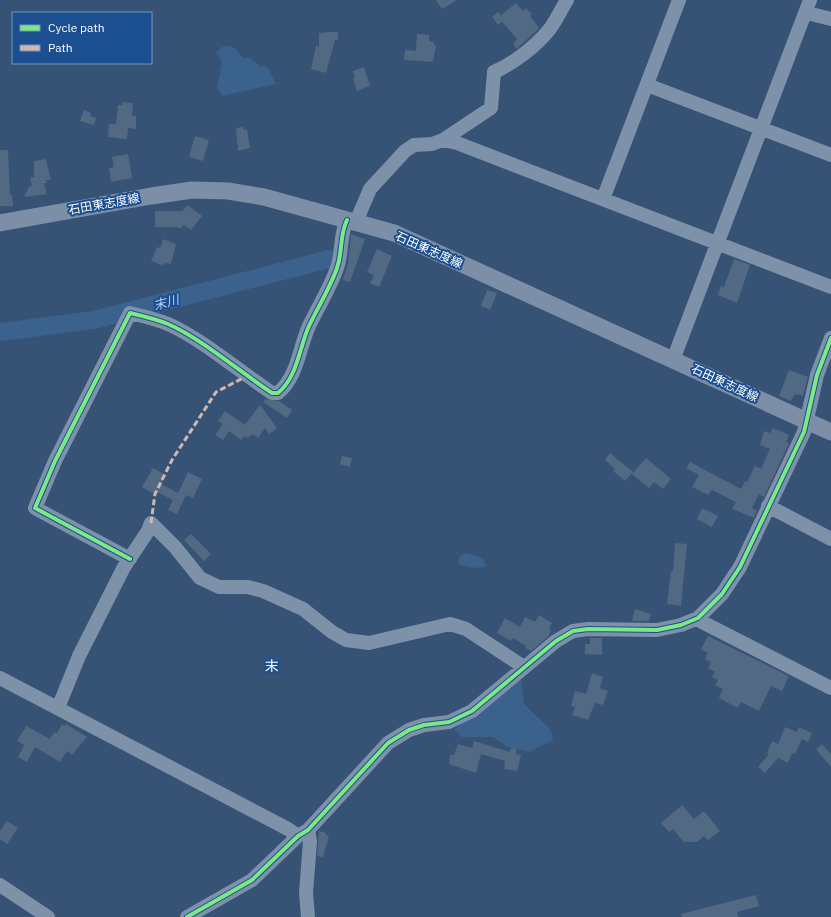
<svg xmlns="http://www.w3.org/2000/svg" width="831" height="917" font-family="'IBM Plex Sans','Noto Sans JP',sans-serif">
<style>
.water{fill:#3b618d}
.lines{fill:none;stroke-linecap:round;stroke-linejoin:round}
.river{stroke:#3b618d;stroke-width:18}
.building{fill:#526984}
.minor{stroke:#7d92a8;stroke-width:14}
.major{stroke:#7d8ea7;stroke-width:17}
.quiet{stroke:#d1b7ad;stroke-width:3;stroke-dasharray:6 3;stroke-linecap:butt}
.cycleway-casing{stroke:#1b4f8f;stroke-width:6}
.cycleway{stroke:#7ce984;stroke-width:4}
.labels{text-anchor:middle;stroke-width:4;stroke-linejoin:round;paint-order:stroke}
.street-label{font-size:12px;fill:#fff;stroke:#1b4f8f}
.water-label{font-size:13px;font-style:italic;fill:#b5d3f5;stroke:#1b4f8f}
.quarter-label{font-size:14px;fill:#fff;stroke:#1b4f8f}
</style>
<rect width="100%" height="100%" fill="#365274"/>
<path class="water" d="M 229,46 L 236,49 L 243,58 L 250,58 L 261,67 L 264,66 L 268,68 L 276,84 L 222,96 L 217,87 L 222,62 L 216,53 L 222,47 Z
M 466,553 L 483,558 L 486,567 C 475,568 467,569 458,563 L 460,556 Z
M 520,671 L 524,704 L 551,730 L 553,740 L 529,752 L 506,746 L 493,737 L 462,737 L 454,729 Z"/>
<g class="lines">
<path class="river" d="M 0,332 L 94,320 L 329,259"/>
</g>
<path class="building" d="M 436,0 L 457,0 L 442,9 Z
M 516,3 L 523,11 L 526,8 L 532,14 L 530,16 L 539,28 L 517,49 L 513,44 L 517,39 L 502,22 L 498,25 L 492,17 L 498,12 L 501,15 Z
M 329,32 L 338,32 L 338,40 L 335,40 L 326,73 L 311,69 L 316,46 L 319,47 L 319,33 Z
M 417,34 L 429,35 L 429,41 L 434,42 L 434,45 L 436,45 L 433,62 L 404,60 L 405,50 L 416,51 Z
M 364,67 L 370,86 L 357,91 L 353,78 L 355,77 L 353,71 Z
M 122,102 L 133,103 L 132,115 L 136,116 L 136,129 L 128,128 L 127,139 L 108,137 L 109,124 L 116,124 L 118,105 L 122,105 Z
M 84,110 L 91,113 L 90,116 L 96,118 L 94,125 L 80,121 Z
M 243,127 L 244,130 L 247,129 L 250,148 L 238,151 L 236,128 Z
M 195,136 L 209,140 L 203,161 L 189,157 Z
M 0,150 L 8,150 L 10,195 L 12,195 L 13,206 L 0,206 Z
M 128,154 L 132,178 L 111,182 L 109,168 L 114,167 L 112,157 Z
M 46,159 L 51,180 L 46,180 L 47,183 L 44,183 L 47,194 L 24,197 L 29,187 L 32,186 L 30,177 L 34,177 L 34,161 Z
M 188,205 L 202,216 L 191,230 L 184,225 L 180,229 L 177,227 L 155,227 L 155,211 L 182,211 Z
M 351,234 L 365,239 L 350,282 L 343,280 L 348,263 Z
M 163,239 L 176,244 L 171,264 L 167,263 L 162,265 L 151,261 L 157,247 L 160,248 Z
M 377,249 L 392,256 L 379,287 L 370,283 L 374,275 L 367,272 Z
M 734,259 L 750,265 L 737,303 L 718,295 L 721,286 L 724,287 Z
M 487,290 L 497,293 L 490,310 L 481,306 Z
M 789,370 L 808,377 L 803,396 L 795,394 L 791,401 L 779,396 Z
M 266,399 L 279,401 L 292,410 L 287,418 L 263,402 Z
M 260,405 L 277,428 L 269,434 L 265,428 L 258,438 L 253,434 L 247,438 L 245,436 L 241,440 L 229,431 L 223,440 L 215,435 L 223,424 L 218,421 L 225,411 L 245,425 Z
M 773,428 L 789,435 L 786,442 L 789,443 L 764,497 L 759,494 L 752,508 L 757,511 L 754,518 L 732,509 L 736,502 L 712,490 L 708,495 L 692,487 L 699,475 L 686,468 L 690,462 L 741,489 L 745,481 L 747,482 L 755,466 L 761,469 L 770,449 L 760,445 L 764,431 L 770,433 Z
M 610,453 L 633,472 L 625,481 L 613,471 L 615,469 L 605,460 Z
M 342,456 L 352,458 L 350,467 L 340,464 Z
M 646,458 L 671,479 L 663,489 L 654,482 L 649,488 L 632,474 Z
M 153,468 L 166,475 L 161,484 L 178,493 L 188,472 L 202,479 L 193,498 L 186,495 L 177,514 L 168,510 L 173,500 L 157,492 L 156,495 L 142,487 Z
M 702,508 L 718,516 L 712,527 L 697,519 Z
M 191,534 L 211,554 L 204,561 L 184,540 Z
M 675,543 L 687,544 L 681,606 L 667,604 L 671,571 L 673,571 Z
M 635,609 L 651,614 L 649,621 L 632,621 Z
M 539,615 L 552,623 L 549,629 L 551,631 L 548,637 L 531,651 L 525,648 L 526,646 L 513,638 L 511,641 L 497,633 L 505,618 L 520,627 L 525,617 L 535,622 Z
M 708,636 L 789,676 L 782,691 L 771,686 L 759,711 L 741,702 L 738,708 L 719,698 L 723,689 L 715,685 L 718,680 L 712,677 L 715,672 L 708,668 L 711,662 L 705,659 L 708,653 L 701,649 Z
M 590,638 L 602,638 L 602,655 L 585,654 L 585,644 L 590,644 Z
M 592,673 L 603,677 L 600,688 L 608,691 L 603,705 L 595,703 L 588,720 L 572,715 L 575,707 L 571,706 L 575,691 L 586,694 Z
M 62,724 L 65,726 L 66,724 L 87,737 L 72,755 L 67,751 L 60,762 L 35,747 L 27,762 L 18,757 L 24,745 L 17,741 L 26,726 L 50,739 L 54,732 L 57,733 Z
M 785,727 L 797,732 L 799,727 L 812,733 L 808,742 L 802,739 L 795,754 L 792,753 L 788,763 L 778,758 L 765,773 L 758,767 L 769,754 L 767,753 L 772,741 L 778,744 Z
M 474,741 L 510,752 L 511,747 L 517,749 L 516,754 L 521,755 L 517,771 L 504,769 L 505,761 L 481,754 L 476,773 L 449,764 L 450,755 L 454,755 L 458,744 L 472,748 Z
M 822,744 L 831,754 L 831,767 L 816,749 Z
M 682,805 L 694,819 L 704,811 L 720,831 L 708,840 L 704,836 L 697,842 L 684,842 L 673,829 L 669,832 L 661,823 Z
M 7,821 L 18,828 L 7,844 L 0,839 L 0,831 Z
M 319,831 L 326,833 L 326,835 L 329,836 L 323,857 L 317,856 Z
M 756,895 L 759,906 L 737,912 L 739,917 L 682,917 L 681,914 Z"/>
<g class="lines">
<path class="minor" d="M 807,13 L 831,19
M 647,85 L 831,155
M 443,140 L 457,143 L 831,287
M 603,199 L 679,0
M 356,222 L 370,189 L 405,151 L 414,145 L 432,144 L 443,140 L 491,108 L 494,72 C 514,63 535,47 549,30 C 556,21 561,10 567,0
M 673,360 L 810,0
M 768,506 L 831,539
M 130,559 L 35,508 L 55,461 L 130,313 C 143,316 156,319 168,324 C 202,339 240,372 272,393 L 278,393 C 298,376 299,348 309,326 C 318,307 330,288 337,268 C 343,251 339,237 347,220
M 698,618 L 702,622 L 831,688
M 0,678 L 288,829 L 298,836
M 58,708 L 79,656 L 124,567 L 148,531 L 151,523 L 175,547 L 200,578 L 219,587 L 248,587 L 263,591 L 303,609 L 332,632 L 346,640 L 369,643 L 450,624 L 466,629 L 524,667
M 0,885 L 48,917
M 187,917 L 252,880 L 298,836 L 308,830 L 388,743 L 409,730 L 424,725 L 449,722 L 472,711 L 556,641 L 573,631 L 588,629 L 657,630 L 681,625 L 698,618 L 722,594 L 740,567 L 804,432 L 817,375 L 831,338
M 308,917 L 306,893 L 310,841 L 308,830"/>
<path class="major" d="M 0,223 L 151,196 L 192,190 L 228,191 L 264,197 L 394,233 L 831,432"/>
<path class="quiet" d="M 151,523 L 155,494 L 172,460 L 216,392 L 247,376"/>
<g class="cycleway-casing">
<path id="cycleway" d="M 130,559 L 35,508 L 55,461 L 130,313 C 143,316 156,319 168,324 C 202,339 240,372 272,393 L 278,393 C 298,376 299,348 309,326 C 318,307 330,288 337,268 C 343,251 339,237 347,220
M 187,917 L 252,880 L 298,836 L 308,830 L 388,743 L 409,730 L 424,725 L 449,722 L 472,711 L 556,641 L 573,631 L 588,629 L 657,630 L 681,625 L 698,618 L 722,594 L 740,567 L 804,432 L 817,375 L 831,338"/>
</g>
<use href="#cycleway" class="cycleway"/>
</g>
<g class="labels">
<g class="street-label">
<text transform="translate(104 204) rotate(-10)" y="4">石田東志度線</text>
<text transform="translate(429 250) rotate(24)" y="4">石田東志度線</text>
<text transform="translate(725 383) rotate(25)" y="4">石田東志度線</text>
</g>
<g class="water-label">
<text transform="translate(166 302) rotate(-15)" y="5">末川</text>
</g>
<g class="quarter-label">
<text x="272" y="671">末</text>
</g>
</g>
<rect x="12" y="12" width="140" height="52" fill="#1b4f8f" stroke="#7695bc"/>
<rect x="20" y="25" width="20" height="6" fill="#7ce984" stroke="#7695bc"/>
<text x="48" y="32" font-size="12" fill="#ffffff">Cycle path</text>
<rect x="20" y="45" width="20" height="6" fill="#d1b7ad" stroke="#7695bc"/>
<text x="48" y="52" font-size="12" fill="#ffffff">Path</text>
</svg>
